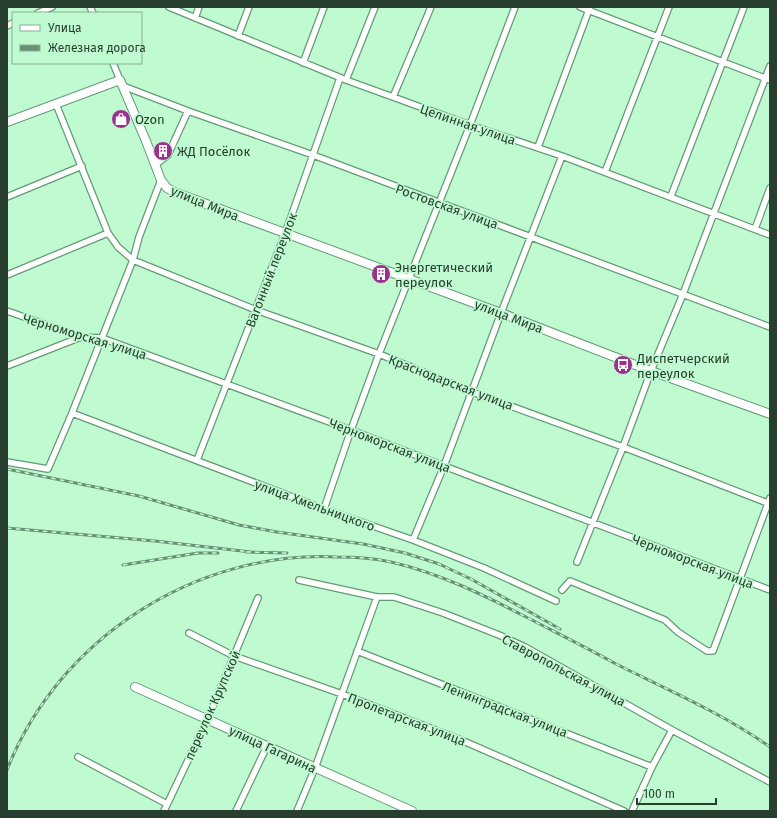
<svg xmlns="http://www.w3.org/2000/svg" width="777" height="818" font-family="'Fira Sans',sans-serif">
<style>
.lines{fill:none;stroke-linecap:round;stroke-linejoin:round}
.street-casing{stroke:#649b75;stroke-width:8}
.secondary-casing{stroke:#649b75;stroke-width:10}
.street{stroke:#fff;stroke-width:5.5}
.secondary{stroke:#fff;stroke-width:8}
.rail-casing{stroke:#698f74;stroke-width:3}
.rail{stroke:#c0fad1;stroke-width:1.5;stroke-dasharray:4.5;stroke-linecap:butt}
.labels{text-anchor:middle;stroke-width:3.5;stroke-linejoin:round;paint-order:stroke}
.poi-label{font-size:13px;fill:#283f2f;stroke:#c0fad1;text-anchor:start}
.street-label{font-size:13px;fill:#283f2f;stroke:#c0fad1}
</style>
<rect width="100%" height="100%" fill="#c0fad1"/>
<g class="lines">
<g class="street-casing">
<path id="street" d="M 90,7 L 93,13
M 169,7 L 346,80 L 470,125 L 562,156 L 770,235
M 580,7 L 770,80
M 38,13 L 52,7
M 195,18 L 199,7
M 7,26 L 13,23
M 238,36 L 249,7
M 113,63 L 120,80
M 303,63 L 324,7
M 346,80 L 375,7
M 123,86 L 188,111 L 313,155 L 770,327
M 393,97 L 431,7
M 56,104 L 108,233 L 118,247 L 133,260 L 256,310 L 379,354 L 472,392 L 623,447 L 770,504
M 538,147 L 590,7
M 155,165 L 168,155 L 188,111
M 605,172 L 669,7
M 671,196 L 744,7
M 7,197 L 82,166
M 755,229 L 770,188
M 7,275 L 108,233
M 7,311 L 81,337 L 102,338 L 351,430 L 444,466 L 770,590
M 7,366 L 81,337
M 72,413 L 324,509 L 413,540 L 484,568 L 556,601
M 197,460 L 285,234 L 340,78
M 7,462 L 48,469 L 72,413 L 133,260 L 139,237 L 161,180
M 324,509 L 351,430 L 379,354 L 470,125 L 515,7
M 413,540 L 444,466 L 501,313 L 562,156
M 577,562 L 623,447 L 651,371 L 683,294 L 770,66
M 299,580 L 377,597 L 394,597 L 443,613 L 499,635 L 525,647 L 672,730 L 770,782
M 562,590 L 570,581 L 665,620 L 678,632 L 707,651 L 713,651 L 770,498
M 189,633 L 234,656 L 342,694 L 461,740 L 624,811
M 357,651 L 652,767
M 78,757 L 167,804
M 164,811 L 208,718 L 258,598
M 236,811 L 267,746
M 297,811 L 315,768 L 377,597
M 632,811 L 652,767 L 672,730"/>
</g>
<g class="secondary-casing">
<path id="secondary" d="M 7,122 L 120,80 L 146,141 L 161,180 L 167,188 L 174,192 L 501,313 L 651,371 L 770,414
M 135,687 L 412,811"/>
</g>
<use href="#street" class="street"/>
<use href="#secondary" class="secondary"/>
<g class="rail-casing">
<path id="rail" d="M 7,469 L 139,496 L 239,525 L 277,532 L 363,544 L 405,553 L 439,564 L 471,579 L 560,629
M 7,528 L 155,541 L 251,552
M 246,552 L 287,553
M 123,565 L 198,553 L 218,553
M 7,770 C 58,639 196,550 337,557 C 355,557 373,558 391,562 C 439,573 484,595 528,618 C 557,633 587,648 616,664 C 668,690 722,713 770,747"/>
</g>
<use href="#rail" class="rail"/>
</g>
<defs>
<g id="shop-disc" transform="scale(1)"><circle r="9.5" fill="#9d2f8e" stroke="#c0fad1"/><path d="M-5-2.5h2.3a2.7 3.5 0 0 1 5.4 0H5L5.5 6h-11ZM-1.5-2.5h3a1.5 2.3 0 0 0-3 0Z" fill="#fff"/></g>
<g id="building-disc" transform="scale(1)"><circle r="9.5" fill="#9d2f8e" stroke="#c0fad1"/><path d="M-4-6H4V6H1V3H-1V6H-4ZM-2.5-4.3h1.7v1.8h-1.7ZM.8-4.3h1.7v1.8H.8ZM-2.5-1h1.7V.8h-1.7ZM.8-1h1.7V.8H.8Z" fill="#fff"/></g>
<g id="bus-disc" transform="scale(1)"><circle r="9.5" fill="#9d2f8e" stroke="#c0fad1"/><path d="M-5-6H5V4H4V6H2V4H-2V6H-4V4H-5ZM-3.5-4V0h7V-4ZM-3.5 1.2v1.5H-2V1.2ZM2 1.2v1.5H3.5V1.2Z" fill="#fff"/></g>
</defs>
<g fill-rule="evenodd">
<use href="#shop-disc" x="121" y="119"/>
<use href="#building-disc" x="163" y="151"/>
<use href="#building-disc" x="381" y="274"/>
<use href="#bus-disc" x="623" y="365"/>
</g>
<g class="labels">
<g class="poi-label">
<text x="135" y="124">Ozon</text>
<text x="177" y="156">ЖД Посёлок</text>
<text x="395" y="272">Энергетический<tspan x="395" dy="15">переулок</tspan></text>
<text x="637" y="363">Диспетчерский<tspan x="637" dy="15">переулок</tspan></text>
</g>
<g class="street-label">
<text transform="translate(468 124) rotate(19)" y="5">Целинная улица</text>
<text transform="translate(205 203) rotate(22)" y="5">улица Мира</text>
<text transform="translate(447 206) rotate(20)" y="5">Ростовская улица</text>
<text transform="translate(271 270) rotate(-69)" y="5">Вагонный переулок</text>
<text transform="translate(509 316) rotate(21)" y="5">улица Мира</text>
<text transform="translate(85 336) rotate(17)" y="5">Черноморская улица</text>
<text transform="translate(451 382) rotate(21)" y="5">Краснодарская улица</text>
<text transform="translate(390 445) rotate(21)" y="5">Черноморская улица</text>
<text transform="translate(315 505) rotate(20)" y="5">улица Хмельницкого</text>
<text transform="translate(693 561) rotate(21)" y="5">Черноморская улица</text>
<text transform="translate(564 670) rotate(28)" y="5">Ставропольская улица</text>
<text transform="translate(212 705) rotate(-66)" y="5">переулок Крупской</text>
<text transform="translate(505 709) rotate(21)" y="5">Ленинградская улица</text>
<text transform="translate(407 719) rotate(21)" y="5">Пролетарская улица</text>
<text transform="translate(273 749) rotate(25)" y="5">улица Гагарина</text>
</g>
</g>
<rect width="777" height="818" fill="none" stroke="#283f2f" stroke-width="16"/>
<rect x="12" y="12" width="130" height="52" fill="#c0fad1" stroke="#83af90"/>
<rect x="20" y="25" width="20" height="6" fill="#ffffff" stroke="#83af90"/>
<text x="48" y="32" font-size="12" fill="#283f2f">Улица</text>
<rect x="20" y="45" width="20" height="6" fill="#698f74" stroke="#83af90"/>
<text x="48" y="52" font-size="12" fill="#283f2f">Железная дорога</text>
<path d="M637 798v6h79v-6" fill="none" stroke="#283f2f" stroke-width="2"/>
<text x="643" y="798" font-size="12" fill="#283f2f" stroke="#c0fad1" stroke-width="3" paint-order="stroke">100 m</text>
</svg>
